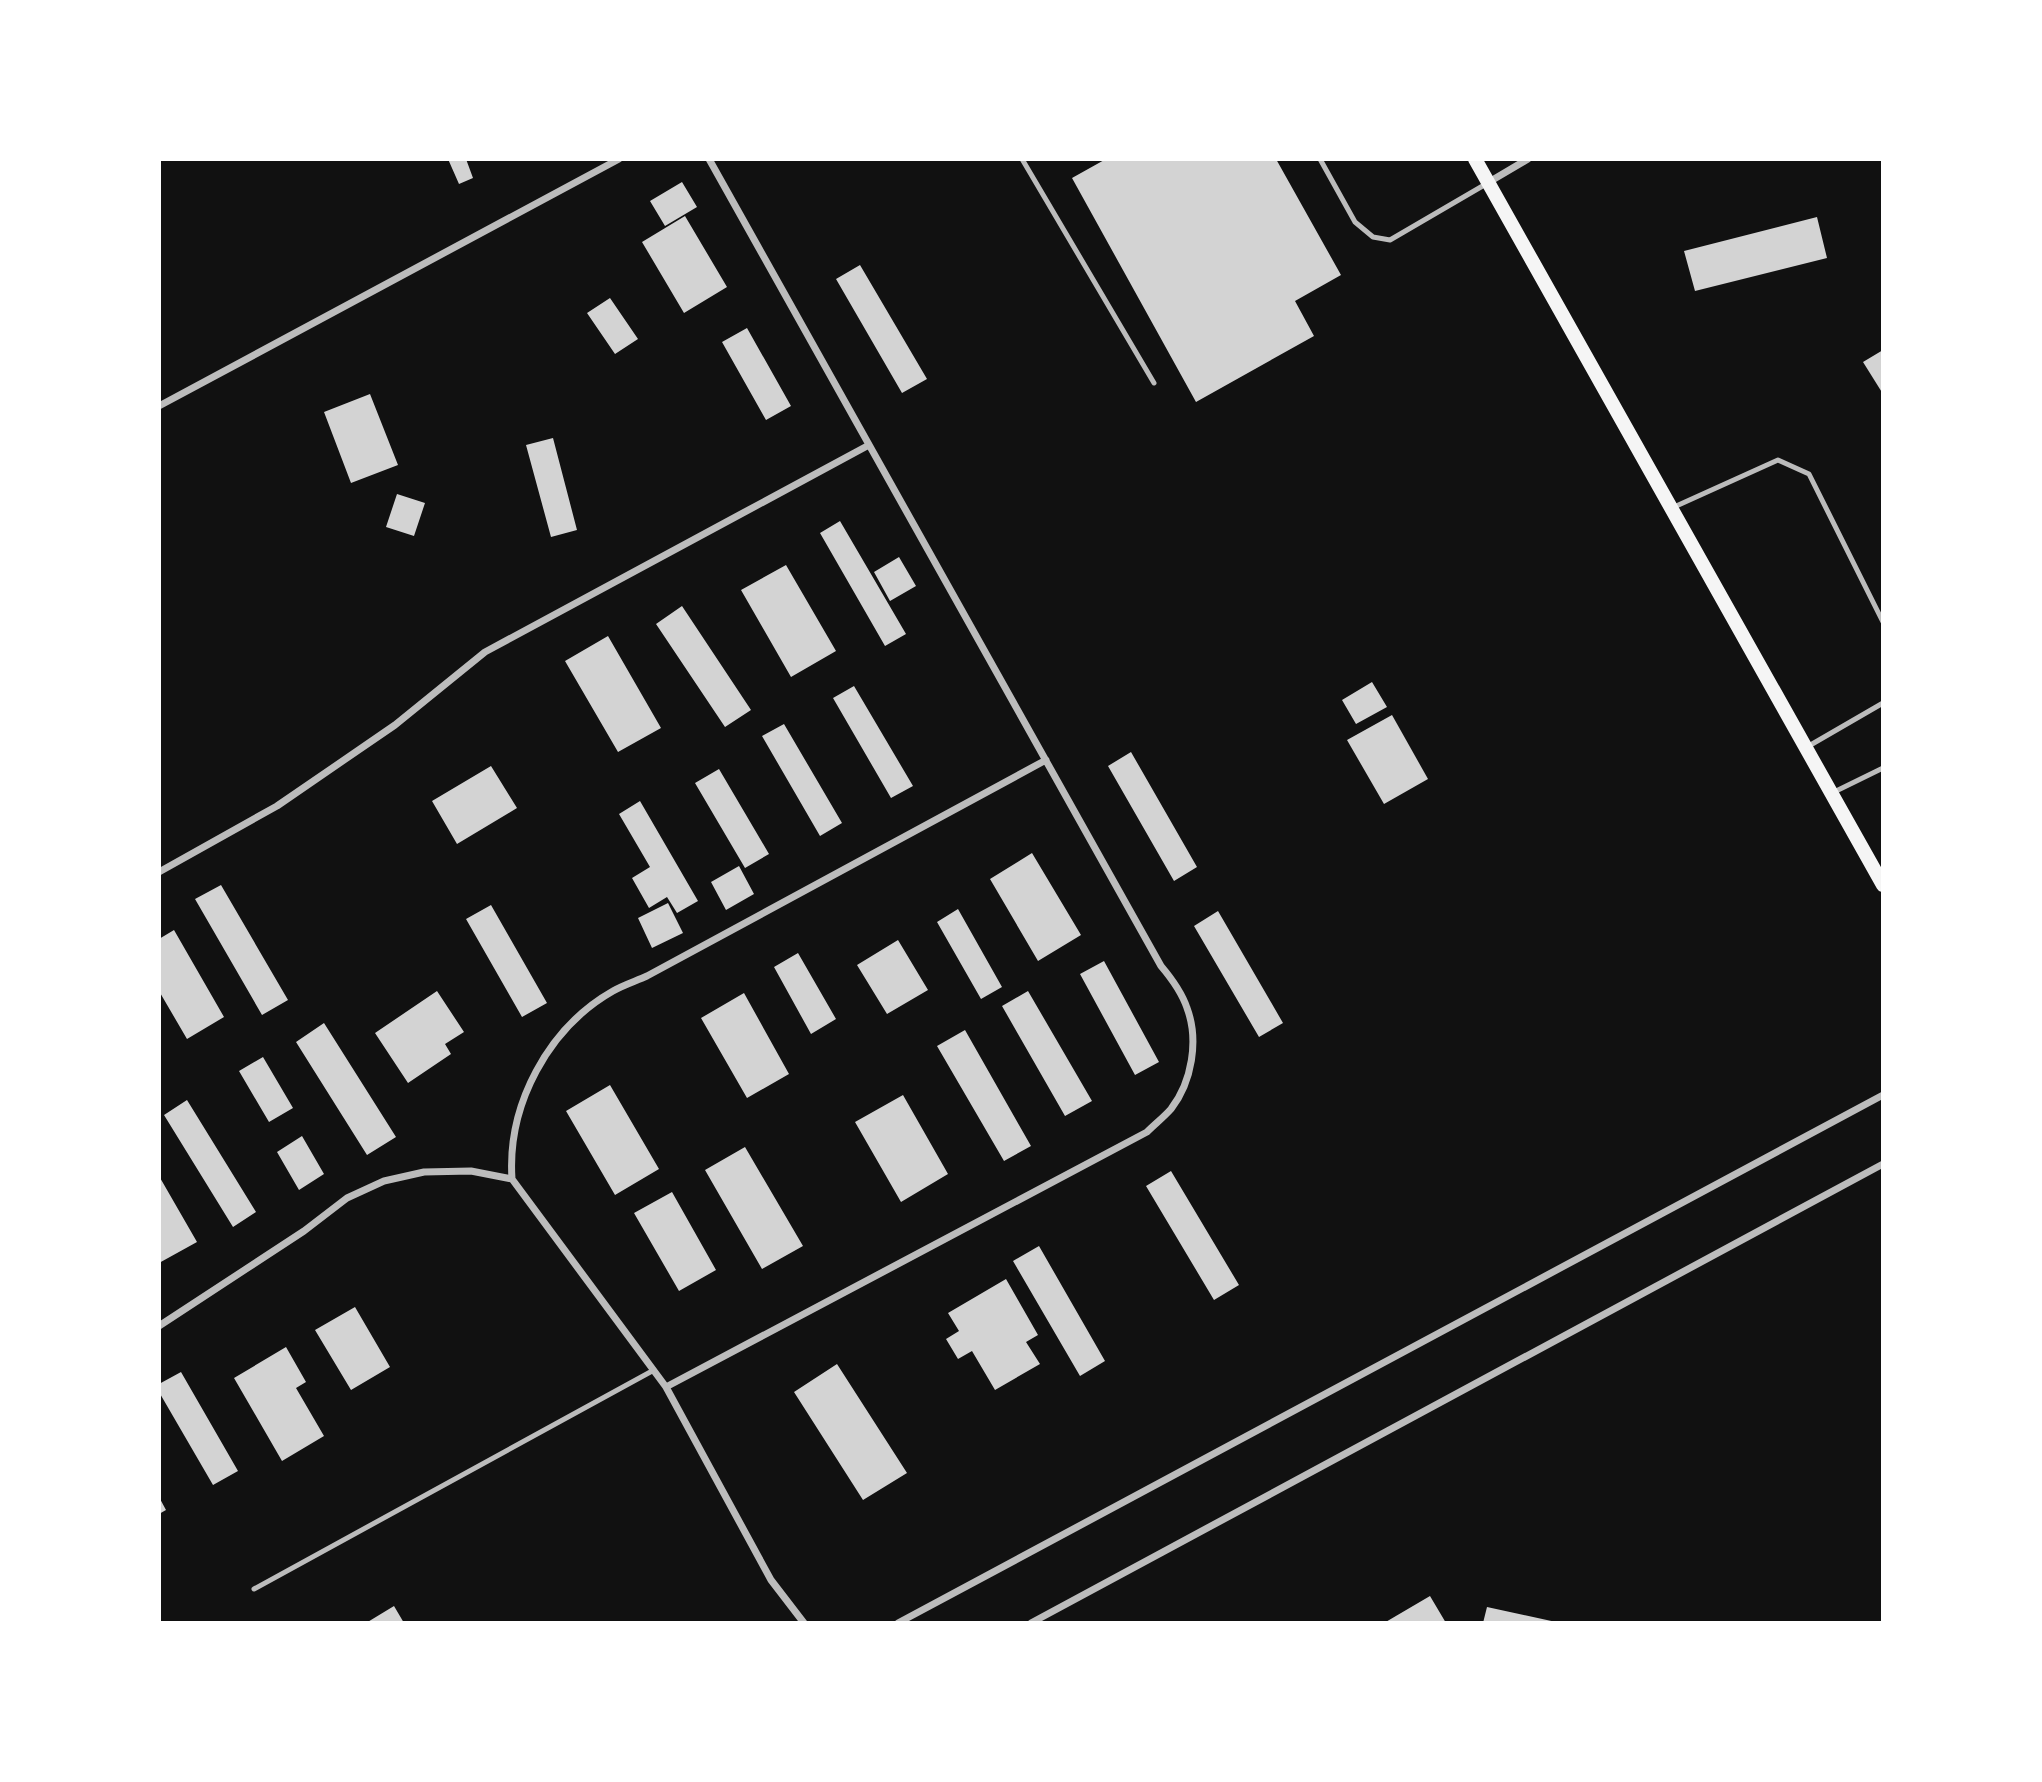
<svg xmlns="http://www.w3.org/2000/svg" width="2042" height="1782" font-family="'Varela Round',sans-serif">
<style>
.building{fill:#d3d3d3}
.lines{fill:none;stroke-linecap:round;stroke-linejoin:round}
.service{stroke:#bcbcbc;stroke-width:5}
.minor{stroke:#bcbcbc;stroke-width:7}
.secondary{stroke:#f5f5f5;stroke-width:14}
</style>
<rect width="100%" height="100%" fill="#111"/>
<path class="building" d="M 448,159 L 466,159 L 473,178 L 459,184 Z
M 1106,159 L 1276,159 L 1341,275 L 1295,301 L 1314,336 L 1196,402 L 1072,178 Z
M 682,182 L 697,207 L 665,226 L 650,201 Z
M 685,216 L 727,287 L 684,313 L 642,242 Z
M 1817,217 L 1827,258 L 1695,291 L 1684,251 Z
M 860,265 L 927,379 L 902,393 L 836,279 Z
M 610,298 L 638,339 L 615,354 L 587,313 Z
M 747,328 L 791,406 L 766,420 L 722,342 Z
M 1883,350 L 1883,394 L 1863,362 Z
M 370,394 L 398,465 L 351,483 L 324,412 Z
M 553,438 L 577,530 L 551,537 L 526,445 Z
M 397,494 L 425,503 L 414,536 L 386,527 Z
M 840,521 L 906,634 L 885,646 L 820,533 Z
M 899,557 L 916,586 L 890,601 L 874,572 Z
M 786,565 L 836,651 L 791,677 L 741,590 Z
M 682,606 L 751,710 L 725,727 L 656,624 Z
M 608,636 L 661,728 L 618,752 L 565,661 Z
M 1372,682 L 1387,707 L 1356,724 L 1342,700 Z
M 854,686 L 913,786 L 891,798 L 833,698 Z
M 1392,715 L 1428,779 L 1384,804 L 1347,740 Z
M 784,724 L 842,823 L 820,836 L 762,736 Z
M 1131,752 L 1197,867 L 1174,881 L 1108,766 Z
M 491,766 L 517,808 L 457,844 L 432,801 Z
M 719,769 L 769,854 L 745,868 L 695,783 Z
M 640,801 L 698,901 L 677,913 L 667,897 L 649,908 L 632,878 L 650,867 L 619,814 Z
M 1032,853 L 1081,935 L 1038,961 L 990,879 Z
M 739,866 L 754,894 L 726,910 L 711,882 Z
M 221,885 L 288,1000 L 262,1015 L 195,899 Z
M 668,903 L 683,933 L 652,948 L 638,918 Z
M 491,905 L 547,1003 L 522,1017 L 466,919 Z
M 958,909 L 1002,987 L 981,999 L 937,922 Z
M 1218,911 L 1283,1023 L 1259,1037 L 1194,926 Z
M 174,930 L 224,1017 L 187,1039 L 159,991 L 159,939 Z
M 898,940 L 928,990 L 887,1014 L 857,965 Z
M 798,953 L 836,1019 L 811,1034 L 774,967 Z
M 1104,961 L 1159,1062 L 1135,1075 L 1080,974 Z
M 437,991 L 464,1032 L 445,1044 L 451,1054 L 408,1083 L 375,1033 Z
M 1028,991 L 1092,1101 L 1065,1116 L 1002,1006 Z
M 744,993 L 789,1074 L 747,1098 L 701,1018 Z
M 324,1023 L 396,1137 L 367,1155 L 296,1042 Z
M 965,1030 L 1031,1146 L 1004,1161 L 937,1046 Z
M 263,1057 L 293,1108 L 269,1122 L 239,1071 Z
M 610,1085 L 659,1169 L 615,1195 L 566,1111 Z
M 903,1095 L 948,1174 L 901,1202 L 855,1122 Z
M 187,1100 L 256,1212 L 233,1227 L 164,1115 Z
M 302,1136 L 324,1174 L 299,1190 L 277,1152 Z
M 745,1147 L 803,1246 L 762,1269 L 705,1170 Z
M 1171,1171 L 1239,1285 L 1214,1300 L 1146,1186 Z
M 159,1176 L 197,1242 L 159,1263 Z
M 672,1192 L 716,1270 L 679,1291 L 634,1213 Z
M 1039,1246 L 1105,1361 L 1080,1376 L 1013,1261 Z
M 1006,1279 L 1038,1335 L 1026,1342 L 1040,1364 L 995,1390 L 972,1351 L 958,1359 L 946,1339 L 959,1331 L 948,1313 Z
M 355,1307 L 390,1367 L 351,1390 L 315,1330 Z
M 286,1347 L 306,1382 L 296,1388 L 324,1436 L 282,1461 L 234,1378 Z
M 837,1364 L 907,1473 L 863,1500 L 794,1392 Z
M 181,1372 L 238,1471 L 213,1485 L 159,1392 L 159,1384 Z
M 159,1497 L 166,1510 L 159,1514 Z
M 1430,1596 L 1446,1623 L 1384,1623 Z
M 394,1606 L 404,1623 L 366,1623 Z
M 1487,1607 L 1556,1622 L 1556,1623 L 1483,1623 Z"/>
<g class="lines">
<path class="service" d="M 1022,159 L 1154,383
M 1320,159 L 1355,222 L 1373,237 L 1390,240 L 1486,184
M 1674,507 L 1778,460 L 1809,474 L 1883,622
M 1807,747 L 1883,703
M 1832,793 L 1883,768
M 254,1589 L 654,1370"/>
<path class="minor" d="M 1489,182 L 1528,159
M 159,406 L 619,159
M 159,872 L 277,806 L 395,725 L 485,652 L 869,445
M 512,1179 C 507,1105 548,1028 613,991 C 623,985 636,981 647,976 L 1046,760
M 512,1179 L 666,1387 L 771,1580 L 804,1623
M 159,1326 L 304,1231 L 347,1198 L 384,1181 L 424,1172 L 471,1171 L 512,1179
M 666,1387 L 1147,1132 C 1155,1124 1164,1117 1171,1109 C 1192,1082 1199,1040 1187,1008 C 1182,993 1172,979 1161,966 L 709,159
M 898,1623 L 1883,1095
M 1031,1623 L 1883,1164"/>
<path class="secondary" d="M 1475,159 L 1883,885"/>
</g>
<rect width="2042" height="1782" fill="none" stroke="#ffffff" stroke-width="322"/>
</svg>
